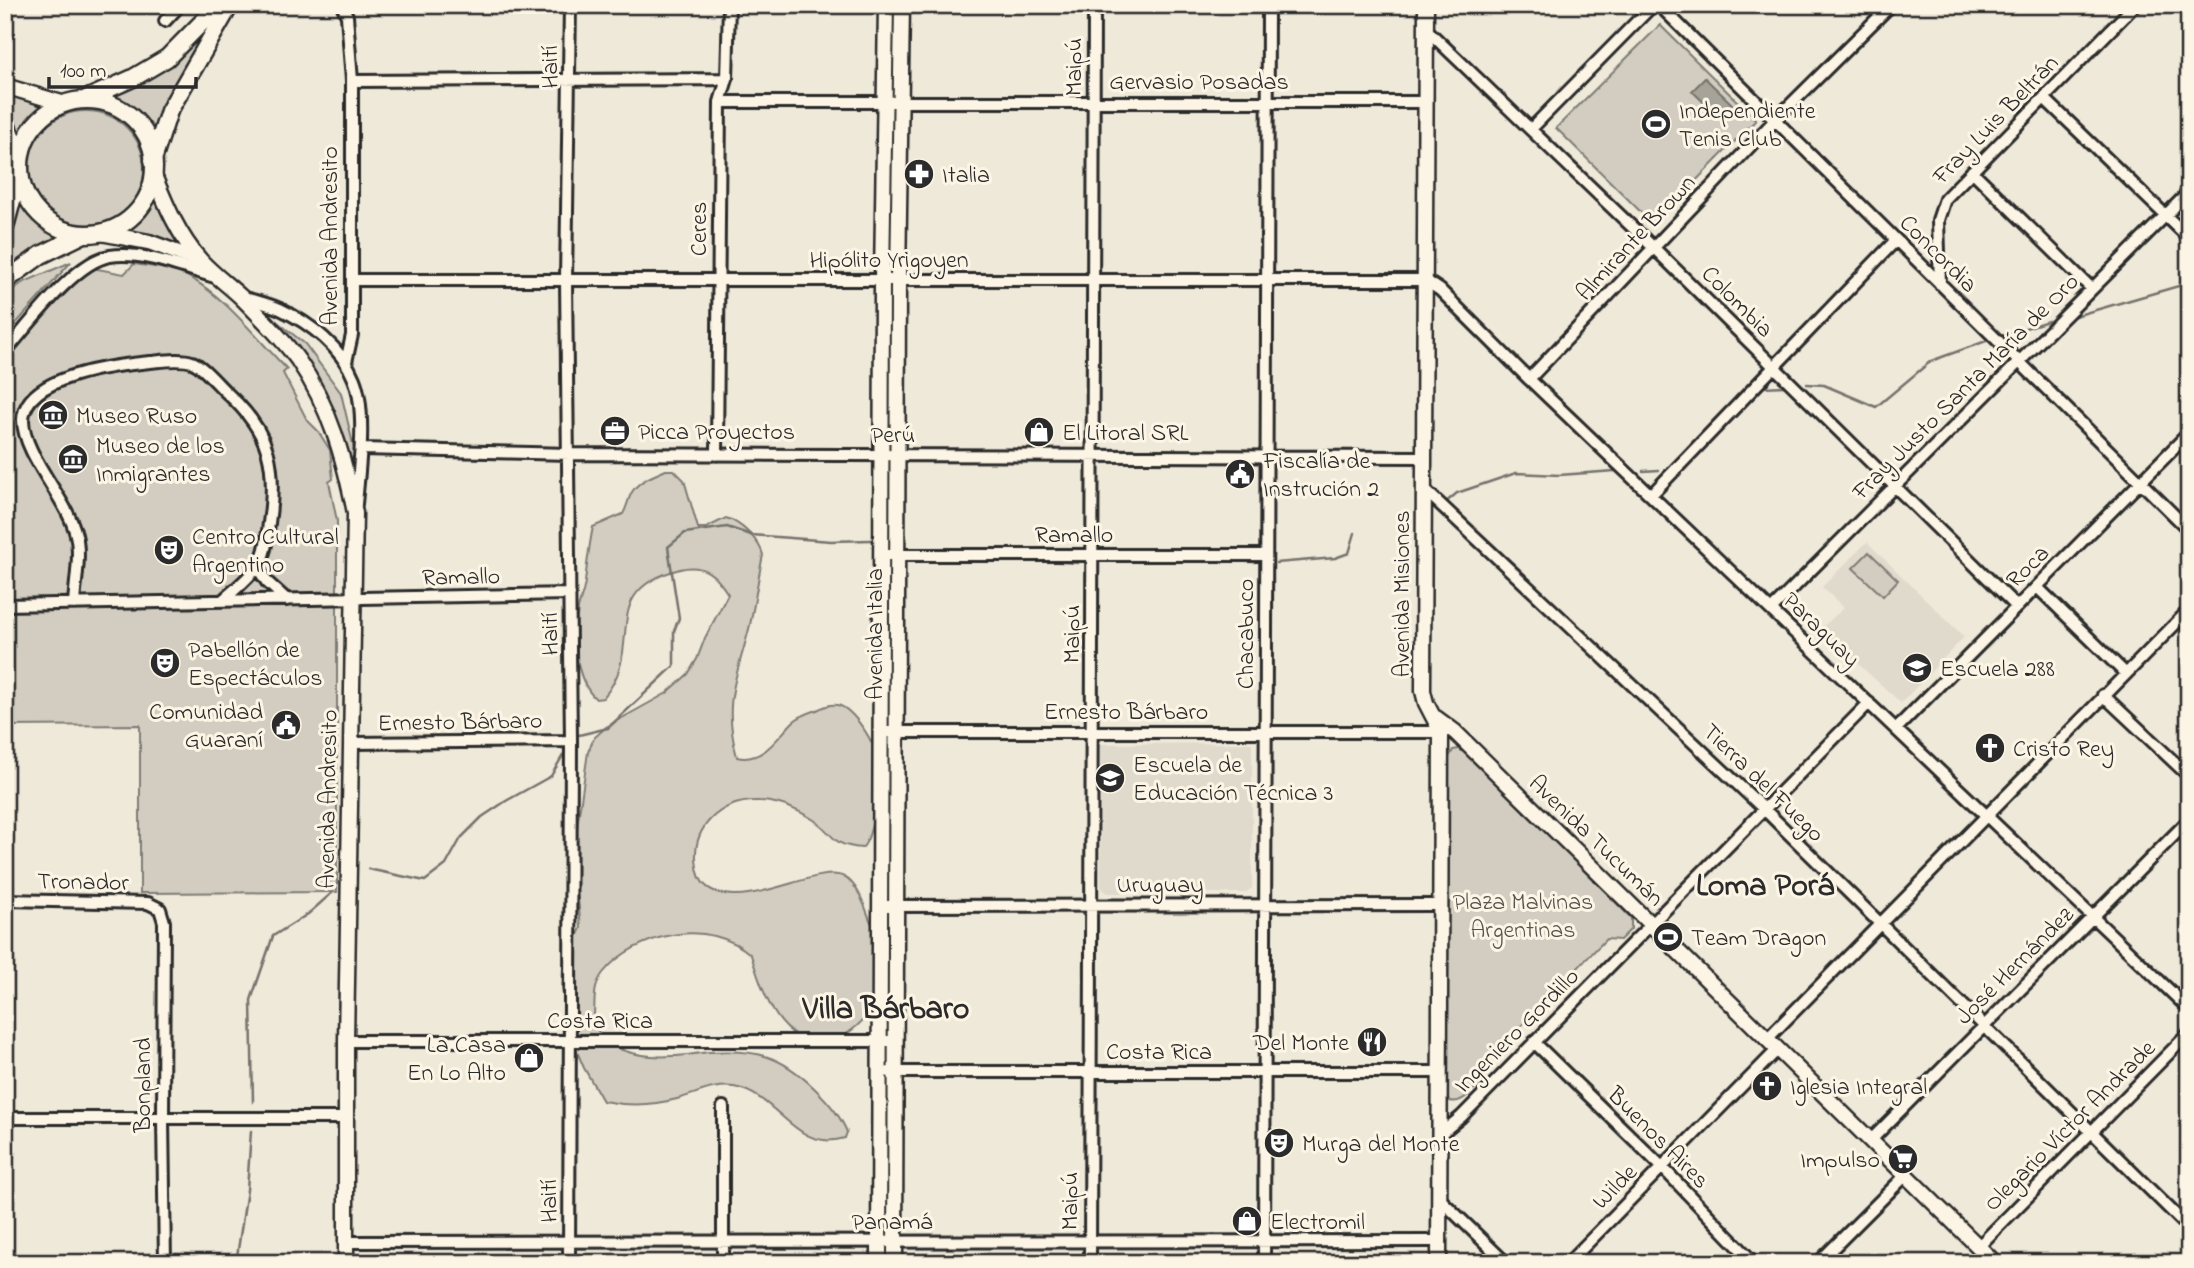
<svg xmlns="http://www.w3.org/2000/svg" width="2194" height="1268" font-family="'Indie Flower',sans-serif">
<style>
.built{fill:#e0dacc}
.green{fill:#d2cdc0;stroke:#7e7c76;stroke-width:2}
.water{fill:#a6a399;stroke:#75736d;stroke-width:2}
.lines{fill:none;stroke-linecap:round;stroke-linejoin:round}
.stream{stroke:#75736d;stroke-width:2.5}
.minor-casing{stroke:#2b2b2b;stroke-width:16}
.major-casing{stroke:#2b2b2b;stroke-width:19}
.highway-casing{stroke:#2b2b2b;stroke-width:21}
.minor{stroke:#fcf5e5;stroke-width:10}
.major{stroke:#fcf5e5;stroke-width:14}
.highway{stroke:#fcf5e5;stroke-width:16}
.labels{text-anchor:middle;stroke-width:6;stroke-linejoin:round;paint-order:stroke}
.street-label{font-size:24px;fill:#2b2b2b;stroke:#fcf5e5}
.poi-label{font-size:24px;fill:#2b2b2b;stroke:#fcf5e5;text-anchor:start}
.park-label{font-size:24px;fill:#555450;stroke:#fcf5e5}
.district-label{font-size:32px;font-weight:bold;fill:#2b2b2b;stroke:#fcf5e5}
</style>
<rect width="100%" height="100%" fill="#efe9da"/>
<filter id="ink" filterUnits="userSpaceOnUse"><feTurbulence type="fractalNoise" baseFrequency=".0143" numOctaves="2"/><feDisplacementMap in="SourceGraphic" scale="14" xChannelSelector="R" yChannelSelector="G"/><feConvolveMatrix kernelMatrix="1 2 1 2 8 2 1 2 1" color-interpolation-filters="sRGB"/></filter>
<g filter="url(#ink)">
<path class="built" d="M 1867,542 L 1964,637 L 1901,703 L 1820,629 L 1844,608 L 1822,587 Z
M 1252,743 L 1252,888 L 1245,893 L 1107,893 L 1101,887 L 1100,744 Z"/>
<path class="green" d="M 210,25 L 171,90 L 153,143 C 137,116 130,109 100,98 L 159,72 Z
M 1660,25 L 1756,120 L 1653,224 L 1556,128 Z
M 5,92 L 52,107 L 29,122 L 19,145 L 5,111 Z
M28 169a58 58 0 1 1 116 0a58 58 0 1 1-116 0Z
M 154,191 L 172,233 L 183,246 L 120,233 L 142,216 Z
M 20,195 L 37,220 L 70,239 L 5,274 L 5,242 Z
M 71,262 L 5,336 L 5,296 L 22,283 Z
M 134,264 C 152,267 171,268 187,276 C 226,297 256,338 287,369 L 283,373 L 307,420 L 318,431 L 330,450 L 333,479 L 329,482 L 337,521 L 337,892 L 140,893 L 140,725 L 5,726 L 5,359 L 87,267 L 124,274 Z
M 274,319 L 305,344 L 341,393 L 360,474 L 355,472 L 333,407 L 301,351 Z
M 666,470 L 674,470 L 684,480 L 698,528 L 706,528 L 726,518 C 740,522 760,541 763,555 C 758,578 755,602 750,625 C 737,678 722,700 737,757 C 763,763 777,738 793,722 C 799,716 808,713 817,710 C 823,707 830,704 837,705 C 851,707 870,736 874,749 C 879,768 876,835 862,848 C 829,845 836,835 814,820 C 798,810 777,801 759,801 C 720,800 690,828 697,867 C 699,879 703,886 714,891 C 751,908 820,864 844,877 C 860,885 866,912 873,927 C 880,947 892,967 884,988 C 877,1007 855,1034 833,1040 C 781,1052 763,993 751,955 C 711,917 635,933 603,973 C 593,986 595,999 594,1014 C 594,1052 643,1058 673,1056 C 685,1056 697,1053 710,1052 C 728,1051 751,1051 768,1057 C 796,1066 836,1105 847,1132 L 845,1138 C 794,1153 779,1095 734,1087 C 714,1084 697,1094 677,1099 C 654,1105 627,1106 603,1101 L 584,1068 L 575,1047 L 562,990 L 563,967 L 581,928 L 575,870 L 575,841 L 588,752 L 594,738 L 606,727 L 667,693 L 688,674 L 697,659 L 705,638 L 728,594 C 716,575 704,563 680,569 C 594,592 648,646 603,698 L 596,699 C 574,679 573,637 578,609 C 580,600 584,591 585,582 C 587,564 589,546 593,527 L 623,514 C 627,507 628,499 632,492 C 639,480 655,475 666,470 Z
M 1869,552 L 1898,580 L 1883,596 L 1853,568 Z
M 1465,748 L 1631,918 L 1631,929 L 1620,940 L 1606,939 L 1482,1066 L 1484,1077 C 1474,1088 1463,1107 1447,1100 L 1448,759 L 1453,750 Z"/>
<path class="water" d="M 1705,78 L 1732,104 L 1719,117 L 1692,91 Z"/>
<g class="lines">
<path class="stream" d="M 2068,318 L 2189,283
M 2003,335 L 2048,321
M 1807,384 L 1824,385 L 1876,407 L 1931,361 L 1989,340
M 1757,393 L 1762,387 L 1785,386
M 1643,471 L 1659,470
M 1445,503 L 1457,493 L 1516,473 L 1559,475 L 1615,471
M 1029,560 L 1078,563
M 1167,560 L 1255,562
M 1104,561 L 1143,560
M 1276,563 L 1335,558 L 1349,553 L 1355,533
M 579,735 L 608,728 L 674,666 L 674,631 L 679,618 L 668,547 L 685,533 L 727,527 L 751,535 L 831,541 L 871,540
M 368,869 L 425,881 L 446,865 L 461,838 L 482,817 L 506,801 L 551,776 L 566,750
M 253,1102 L 251,1000 L 273,936 L 308,914 L 333,892
M 236,1263 L 247,1190 L 251,1131"/>
<g class="minor-casing">
<path id="minor" d="M 342,5 L 347,16 L 352,81 L 352,335 L 346,362
M 1659,5 L 2189,530
M 165,21 L 180,5
M 1426,29 L 1654,248 L 2017,607
M 352,81 L 727,79
M 2044,98 L 2189,238
M 720,102 L 1426,102
M 1531,129 L 1653,5
M 1972,171 L 2092,289
M 353,280 L 1425,280 L 1440,290 L 1529,379 L 2189,1009
M 1940,284 L 1938,220 L 1945,199 L 2135,5
M 244,298 C 256,301 269,304 280,309 C 310,323 342,348 354,379 C 367,411 359,470 356,504
M 5,352 C 29,325 75,261 110,256 C 144,251 183,268 215,277
M 1529,379 L 1775,120 L 1891,5
M 362,449 L 570,454 L 1425,457
M 717,455 L 720,102 L 727,79 L 729,5
M 1425,490 L 1764,809 L 2189,1228
M 1651,495 L 1896,240
M 881,555 L 1266,555
M 257,567 L 267,582 L 287,600
M 2037,587 L 2125,673
M 74,604 C 75,583 81,555 76,535 C 68,500 23,455 23,420 C 24,375 118,365 150,362 C 162,361 181,358 192,362 C 202,365 220,387 228,394 C 271,433 277,467 269,523 C 267,538 266,556 256,568 C 247,580 233,591 222,601
M 5,605 L 570,594
M 1771,610 L 2189,192
M 2103,695 L 2189,776
M 1896,729 L 2189,433
M 881,732 L 1445,732
M 350,743 L 571,741
M 5,900 L 148,903 L 160,909 L 164,922 L 163,1119 L 165,1263
M 880,906 L 1440,905
M 1767,1039 L 2189,610
M 346,1041 L 895,1041
M 1534,1042 L 1662,1167 L 1754,1263
M 889,1072 L 1440,1072
M 5,1118 L 346,1118
M 1439,1135 L 1461,1117 L 1869,703
M 1871,1140 L 2189,820
M 1439,1198 L 1506,1263
M 346,1242 L 1439,1241
M 1979,1246 L 2189,1033
M 569,1263 L 571,741 L 566,280 L 570,5
M 723,1263 L 723,1107
M 1090,1263 L 1094,5
M 1264,1263 L 1268,5
M 1568,1263 L 1778,1049
M 1818,1263 L 1906,1175"/>
</g>
<g class="major-casing">
<path id="major" d="M 1426,5 L 1423,691 L 1426,703 L 1441,732 L 1439,1263
M 5,86 L 65,104
M 5,119 L 20,156
M 153,173 C 166,205 178,235 201,261 C 213,274 228,285 241,297 C 260,316 282,338 298,360 C 330,407 344,458 355,513 L 346,1041 L 346,1263
M 101,233 L 149,242 L 200,261
M 1436,718 L 1455,732 L 1995,1263
M 879,1263 L 882,280 L 886,5
M 895,1263 L 898,280 L 902,5"/>
</g>
<g class="highway-casing">
<path id="highway" d="M 86,99 L 133,78 L 167,58 L 219,5
M20 167a67 67 0 1 1 134 0a67 67 0 1 1-134 0Z
M 153,160 L 169,111 L 230,5
M 5,227 L 18,178
M 5,281 L 41,255 L 84,234"/>
</g>
<use href="#minor" class="minor"/>
<use href="#major" class="major"/>
<use href="#highway" class="highway"/>
</g>
</g>
<defs>
<g id="stadium-disc" transform="scale(1.575)"><circle r="9.5" fill="#2b2b2b" stroke="#fcf5e5"/><path d="M0-5a6.5 5 0 1 0 0 10a6.5 5 0 1 0 0-10ZM-3.5-1.8h7v3.6h-7Z" fill="#fff"/></g>
<g id="pharmacy-disc" transform="scale(1.575)"><circle r="9.5" fill="#2b2b2b" stroke="#fcf5e5"/><path d="M-2-6h4v4h4v4h-4v4h-4v-4h-4v-4h4Z" fill="#fff"/></g>
<g id="museum-disc" transform="scale(1.575)"><circle r="9.5" fill="#2b2b2b" stroke="#fcf5e5"/><path d="M0-6L6-3V-2H-6V-3ZM-5-1h2V3h-2ZM-1-1h2V3h-2ZM3-1h2V3H3ZM-6 4H6V6H-6Z" fill="#fff"/></g>
<g id="office-disc" transform="scale(1.575)"><circle r="9.5" fill="#2b2b2b" stroke="#fcf5e5"/><path d="M-6-3h4V-5.5h4V-3h4V5H-6ZM-1-4.5V-3h2v-1.5ZM-6 0V1H6V0Z" fill="#fff"/></g>
<g id="shop-disc" transform="scale(1.575)"><circle r="9.5" fill="#2b2b2b" stroke="#fcf5e5"/><path d="M-5-2.5h2.3a2.7 3.5 0 0 1 5.4 0H5L5.5 6h-11ZM-1.5-2.5h3a1.5 2.3 0 0 0-3 0Z" fill="#fff"/></g>
<g id="civic-disc" transform="scale(1.575)"><circle r="9.5" fill="#2b2b2b" stroke="#fcf5e5"/><path d="M-.6-6.5H3V-4.5H.6V-3L4-1V1h2V6H-6V1h2V-1L-.6-3ZM-1.2 2.5V6h2.4V2.5Z" fill="#fff"/></g>
<g id="theatre-disc" transform="scale(1.575)"><circle r="9.5" fill="#2b2b2b" stroke="#fcf5e5"/><path d="M-5-5.5Q0-4 5-5.5V0Q5 5 0 6Q-5 5-5 0ZM-3.3-2.5H-1v1.5H-3.3ZM1-2.5H3.3v1.5H1ZM-2.8 1Q0 5.5 2.8 1Z" fill="#fff"/></g>
<g id="school-disc" transform="scale(1.575)"><circle r="9.5" fill="#2b2b2b" stroke="#fcf5e5"/><path d="M0-5L7-2L0 1L-7-2ZM-4 1L0 2.5L4 1V4Q0 6-4 4Z" fill="#fff"/></g>
<g id="church-disc" transform="scale(1.575)"><circle r="9.5" fill="#2b2b2b" stroke="#fcf5e5"/><path d="M-1.2-6h2.4v3.5h3.3v2.4h-3.3V6h-2.4V-.1h-3.3v-2.4h3.3Z" fill="#fff"/></g>
<g id="restaurant-disc" transform="scale(1.575)"><circle r="9.5" fill="#2b2b2b" stroke="#fcf5e5"/><path d="M-5-6h1v4h1v-4h1v4h1v-4h1v5L-1.5 .5V6h-2V.5L-5-1ZM5-6V6H3V1.5H1.5Q1.5-4 5-6Z" fill="#fff"/></g>
<g id="supermarket-disc" transform="scale(1.575)"><circle r="9.5" fill="#2b2b2b" stroke="#fcf5e5"/><path d="M-6-5.5h2.5l.6 2H6L4.5 2H-2.5L-4.4-4H-6ZM-1.5 3.2a1.3 1.3 0 1 0 .1 0ZM3 3.2a1.3 1.3 0 1 0 .1 0Z" fill="#fff"/></g>
</defs>
<g fill-rule="evenodd">
<use href="#stadium-disc" x="1656" y="124"/>
<use href="#pharmacy-disc" x="919" y="174"/>
<use href="#museum-disc" x="53" y="415"/>
<use href="#office-disc" x="615" y="431"/>
<use href="#shop-disc" x="1039" y="432"/>
<use href="#museum-disc" x="73" y="459"/>
<use href="#civic-disc" x="1240" y="474"/>
<use href="#theatre-disc" x="169" y="550"/>
<use href="#theatre-disc" x="165" y="663"/>
<use href="#school-disc" x="1917" y="668"/>
<use href="#civic-disc" x="286" y="725"/>
<use href="#church-disc" x="1990" y="748"/>
<use href="#school-disc" x="1110" y="778"/>
<use href="#stadium-disc" x="1668" y="937"/>
<use href="#restaurant-disc" x="1372" y="1042"/>
<use href="#shop-disc" x="529" y="1058"/>
<use href="#church-disc" x="1767" y="1086"/>
<use href="#theatre-disc" x="1279" y="1143"/>
<use href="#supermarket-disc" x="1903" y="1159"/>
<use href="#shop-disc" x="1247" y="1221"/>
</g>
<g class="labels">
<g class="street-label">
<text transform="translate(549 67) rotate(-90)" y="8">Haití</text>
<text transform="translate(1073 67) rotate(-90)" y="8">Maipú</text>
<text x="1199" y="89">Gervasio Posadas</text>
<text transform="translate(1995 119) rotate(-46)" y="8">Fray Luis Beltrán</text>
<text transform="translate(698 229) rotate(-90)" y="8">Ceres</text>
<text transform="translate(329 236) rotate(-90)" y="8">Avenida Andresito</text>
<text transform="translate(1635 237) rotate(-47)" y="8">Almirante Brown</text>
<text transform="translate(1939 253) rotate(45)" y="8">Concordia</text>
<text x="889" y="267">Hipólito Yrigoyen</text>
<text transform="translate(1738 301) rotate(45)" y="8">Colombia</text>
<text transform="translate(1965 386) rotate(-45)" y="8">Fray Justo Santa María de Oro</text>
<text x="893" y="442">Perú</text>
<text x="1074" y="542">Ramallo</text>
<text transform="translate(2027 566) rotate(-45)" y="8">Roca</text>
<text transform="translate(461 576) rotate(-1)" y="8">Ramallo</text>
<text transform="translate(1401 594) rotate(-90)" y="8">Avenida Misiones</text>
<text transform="translate(1822 629) rotate(44)" y="8">Paraguay</text>
<text transform="translate(549 634) rotate(-90)" y="8">Haití</text>
<text transform="translate(874 634) rotate(-90)" y="8">Avenida Italia</text>
<text transform="translate(1071 634) rotate(-90)" y="8">Maipú</text>
<text transform="translate(1245 634) rotate(-90)" y="8">Chacabuco</text>
<text x="1126" y="719">Ernesto Bárbaro</text>
<text transform="translate(460 721) rotate(-1)" y="8">Ernesto Bárbaro</text>
<text transform="translate(1764 782) rotate(44)" y="8">Tierra del Fuego</text>
<text transform="translate(327 799) rotate(-89)" y="8">Avenida Andresito</text>
<text transform="translate(1597 840) rotate(44)" y="8">Avenida Tucumán</text>
<text transform="translate(83 881) rotate(1)" y="8">Tronador</text>
<text x="1160" y="892">Uruguay</text>
<text transform="translate(2014 965) rotate(-45)" y="8">José Hernández</text>
<text x="600" y="1028">Costa Rica</text>
<text transform="translate(1516 1030) rotate(-45)" y="8">Ingeniero Gordillo</text>
<text x="1159" y="1059">Costa Rica</text>
<text transform="translate(142 1085) rotate(-90)" y="8">Bonpland</text>
<text transform="translate(2069 1125) rotate(-45)" y="8">Olegario Víctor Andrade</text>
<text transform="translate(1659 1137) rotate(45)" y="8">Buenos Aires</text>
<text transform="translate(1614 1186) rotate(-45)" y="8">Wilde</text>
<text transform="translate(548 1201) rotate(-90)" y="8">Haití</text>
<text transform="translate(1069 1201) rotate(-90)" y="8">Maipú</text>
<text x="892" y="1229">Panamá</text>
</g>
<g class="poi-label">
<text x="1679" y="118">Independiente<tspan x="1679" dy="28">Tenis Club</tspan></text>
<text x="942" y="182">Italia</text>
<text x="76" y="423">Museo Ruso</text>
<text x="638" y="439">Picca Proyectos</text>
<text x="1062" y="440">El Litoral SRL</text>
<text x="96" y="453">Museo de los<tspan x="96" dy="28">Inmigrantes</tspan></text>
<text x="1263" y="468">Fiscalía de<tspan x="1263" dy="28">Instrución 2</tspan></text>
<text x="192" y="544">Centro Cultural<tspan x="192" dy="28">Argentino</tspan></text>
<text x="188" y="657">Pabellón de<tspan x="188" dy="28">Espectáculos</tspan></text>
<text x="1940" y="676">Escuela 288</text>
<text x="263" y="719" text-anchor="end">Comunidad<tspan x="263" dy="28">Guaraní</tspan></text>
<text x="2013" y="756">Cristo Rey</text>
<text x="1133" y="772">Escuela de<tspan x="1133" dy="28">Educación Técnica 3</tspan></text>
<text x="1691" y="945">Team Dragon</text>
<text x="1349" y="1050" text-anchor="end">Del Monte</text>
<text x="506" y="1052" text-anchor="end">La Casa<tspan x="506" dy="28">En Lo Alto</tspan></text>
<text x="1790" y="1094">Iglesia Integral</text>
<text x="1302" y="1151">Murga del Monte</text>
<text x="1880" y="1167" text-anchor="end">Impulso</text>
<text x="1270" y="1229">Electromil</text>
</g>
<g class="park-label">
<text x="1523" y="909">Plaza Malvinas<tspan x="1523" dy="28">Argentinas</tspan></text>
</g>
<g class="district-label">
<text x="1765" y="895">Loma Porá</text>
<text x="886" y="1018">Villa Bárbaro</text>
</g>
</g>
<rect width="2194" height="1268" fill="none" stroke="#fcf5e5" stroke-width="28"/>
<rect x="14" y="14" width="2166" height="1240" fill="none" stroke="#2b2b2b" stroke-width="2.5" filter="url(#ink)"/>
<path d="M49 77v10h147v-10" fill="none" stroke="#2b2b2b" stroke-width="3.5"/>
<text x="60" y="77" font-size="21" fill="#2b2b2b" stroke="#fcf5e5" stroke-width="5" paint-order="stroke">100 m</text>
</svg>
